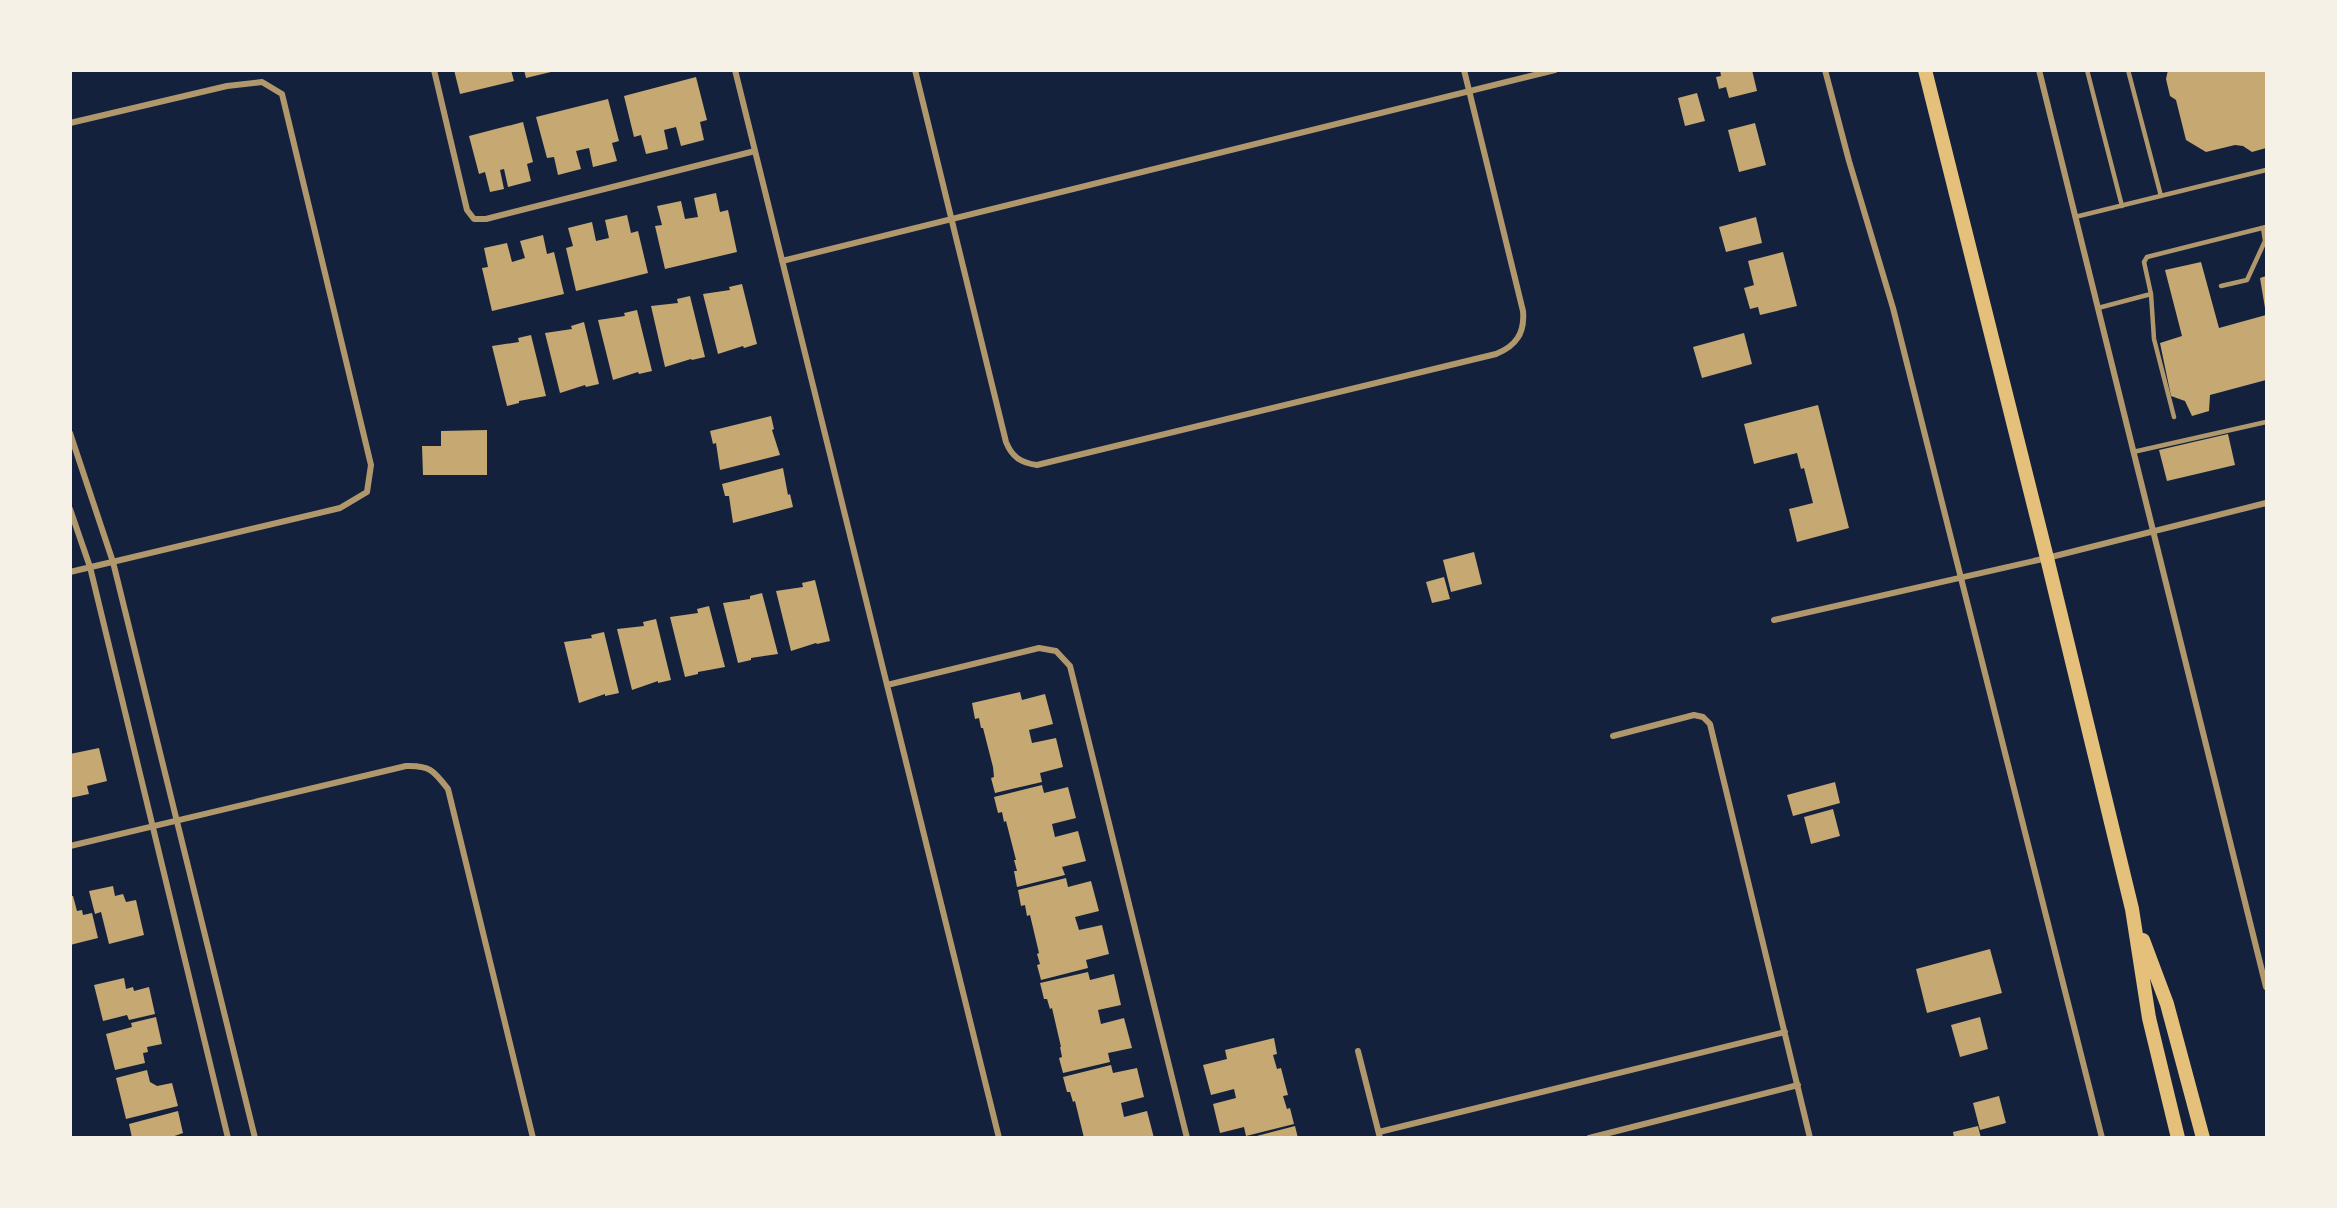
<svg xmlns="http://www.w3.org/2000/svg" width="2337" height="1208" font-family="'Public Sans',sans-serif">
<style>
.building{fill:#c6a872}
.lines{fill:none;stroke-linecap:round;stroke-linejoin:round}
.service{stroke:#b1986c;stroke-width:4.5}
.minor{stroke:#b1986c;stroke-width:6}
.primary{stroke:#e5c07b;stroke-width:14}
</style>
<rect width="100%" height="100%" fill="#14213d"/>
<path class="building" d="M 454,70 L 511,70 L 514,81 L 460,94 Z
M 524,70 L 554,70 L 555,71 L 526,78 Z
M 1720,70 L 1752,70 L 1757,91 L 1729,98 L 1726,87 L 1719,89 L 1716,77 L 1721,76 Z
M 2168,70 L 2266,70 L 2266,148 L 2252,152 L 2243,146 L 2235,145 L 2206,152 L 2186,140 L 2176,100 L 2170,96 L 2166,79 Z
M 696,77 L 707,120 L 700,122 L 704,140 L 681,146 L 676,127 L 664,130 L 668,149 L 646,154 L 641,135 L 634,137 L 624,96 Z
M 1697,93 L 1705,121 L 1685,126 L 1678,98 Z
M 608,99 L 619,141 L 612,143 L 617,161 L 593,167 L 589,148 L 576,151 L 581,169 L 558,175 L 554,157 L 547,158 L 536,117 Z
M 523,122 L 533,162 L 527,164 L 531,181 L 508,187 L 504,169 L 500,170 L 504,189 L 490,192 L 485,172 L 479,174 L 469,136 Z
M 1755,123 L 1766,165 L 1739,172 L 1728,130 Z
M 716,193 L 720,212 L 728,210 L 737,252 L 665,269 L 655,226 L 662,225 L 657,206 L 681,201 L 685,219 L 698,217 L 694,198 Z
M 627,215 L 631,233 L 638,231 L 648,273 L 576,291 L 566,248 L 573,246 L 568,228 L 592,222 L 596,241 L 609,238 L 605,220 Z
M 1756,217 L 1762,243 L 1726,252 L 1719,227 Z
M 543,235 L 547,254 L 554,252 L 564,294 L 492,311 L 482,268 L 488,267 L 484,248 L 507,243 L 512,262 L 525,258 L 520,241 Z
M 1783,252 L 1797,306 L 1760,315 L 1758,307 L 1750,309 L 1744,288 L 1754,285 L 1748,261 Z
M 2201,262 L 2219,328 L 2266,315 L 2266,380 L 2210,395 L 2209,411 L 2192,416 L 2185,401 L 2171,396 L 2160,343 L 2182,336 L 2165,270 Z
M 2266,276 L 2266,308 L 2265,308 L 2260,278 Z
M 742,284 L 757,344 L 744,348 L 743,346 L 718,354 L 703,294 L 730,290 L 729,287 Z
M 690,296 L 705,357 L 692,360 L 691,359 L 665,367 L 651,306 L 678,303 L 677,299 Z
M 637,310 L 652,371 L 639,374 L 638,372 L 613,380 L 598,320 L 625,316 L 624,313 Z
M 584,322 L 599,384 L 586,387 L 585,385 L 560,393 L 545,333 L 572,329 L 571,326 Z
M 1744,333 L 1752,364 L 1702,378 L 1693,347 Z
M 531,335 L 546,396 L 519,401 L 519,403 L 507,406 L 492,346 L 519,342 L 518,338 Z
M 1818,405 L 1849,528 L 1797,542 L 1789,509 L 1813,503 L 1804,468 L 1801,469 L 1797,453 L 1754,464 L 1744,424 Z
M 771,416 L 774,429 L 772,430 L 780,455 L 720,470 L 716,443 L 713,444 L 710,431 Z
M 487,430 L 487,475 L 423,475 L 422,446 L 441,446 L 441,431 Z
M 2228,434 L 2235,465 L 2167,481 L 2159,450 Z
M 783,468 L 788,495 L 790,494 L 793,507 L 733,523 L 729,496 L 725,496 L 722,484 Z
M 1474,552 L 1482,584 L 1451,592 L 1443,560 Z
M 1444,577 L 1450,599 L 1432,603 L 1426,582 Z
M 815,580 L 830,641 L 817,644 L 816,643 L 791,651 L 776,591 L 803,587 L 802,583 Z
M 762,593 L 778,654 L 751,658 L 751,660 L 738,663 L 723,603 L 750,599 L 750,596 Z
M 709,606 L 725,667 L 698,672 L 698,674 L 685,677 L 670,617 L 698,613 L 697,609 Z
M 656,619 L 671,680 L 658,683 L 658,681 L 632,690 L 617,629 L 644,626 L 643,622 Z
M 604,632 L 619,693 L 605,696 L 605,694 L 579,703 L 564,642 L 592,638 L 591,635 Z
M 1020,692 L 1022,700 L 1045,694 L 1053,724 L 1029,730 L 1032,743 L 1056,738 L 1063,767 L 1040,773 L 1042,782 L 995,793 L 991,778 L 994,777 L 993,767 L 983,728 L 981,728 L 979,718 L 975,719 L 972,703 Z
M 99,748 L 107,781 L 87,786 L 89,794 L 70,798 L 70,754 Z
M 1835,782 L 1840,803 L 1793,816 L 1787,795 Z
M 1042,785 L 1044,793 L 1068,787 L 1076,818 L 1052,824 L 1055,837 L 1078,831 L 1086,861 L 1062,867 L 1065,875 L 1017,887 L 1014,871 L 1017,871 L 1014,860 L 1016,860 L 1006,821 L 1004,822 L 1002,812 L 998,813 L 994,797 Z
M 1833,809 L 1840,836 L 1811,844 L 1804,817 Z
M 1066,878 L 1068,887 L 1091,881 L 1099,911 L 1075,917 L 1079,930 L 1102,925 L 1109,954 L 1086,960 L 1088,968 L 1041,980 L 1037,965 L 1040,964 L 1037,954 L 1039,953 L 1030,915 L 1027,916 L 1025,905 L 1021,906 L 1018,890 Z
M 113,886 L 115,896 L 123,894 L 126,902 L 136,900 L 144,935 L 109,944 L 101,912 L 95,914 L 89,891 Z
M 70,896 L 73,896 L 77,911 L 82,910 L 83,915 L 92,913 L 98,938 L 70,945 Z
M 1990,949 L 2002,993 L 1927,1013 L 1916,969 Z
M 1088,972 L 1090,980 L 1114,974 L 1121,1005 L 1098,1010 L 1101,1024 L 1124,1018 L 1132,1048 L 1108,1053 L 1110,1062 L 1063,1073 L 1059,1058 L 1062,1057 L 1060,1047 L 1061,1047 L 1052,1008 L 1050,1009 L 1047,999 L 1044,999 L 1040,983 Z
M 124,978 L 126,989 L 133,987 L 134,991 L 149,987 L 155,1014 L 129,1020 L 127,1015 L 103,1021 L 94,985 Z
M 156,1017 L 162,1044 L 147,1047 L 148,1052 L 143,1053 L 145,1063 L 115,1070 L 106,1034 L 132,1027 L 131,1023 Z
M 1980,1017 L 1988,1049 L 1960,1057 L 1951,1025 Z
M 1274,1038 L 1277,1054 L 1273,1055 L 1277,1069 L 1281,1068 L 1288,1095 L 1283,1096 L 1287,1109 L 1290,1108 L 1294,1124 L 1246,1136 L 1244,1127 L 1220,1133 L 1213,1104 L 1236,1098 L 1234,1089 L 1211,1095 L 1203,1065 L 1227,1059 L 1225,1050 Z
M 1111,1065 L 1113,1073 L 1137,1068 L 1144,1097 L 1121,1103 L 1124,1117 L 1147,1111 L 1154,1138 L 1084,1138 L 1075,1101 L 1073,1102 L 1070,1092 L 1067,1092 L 1063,1077 Z
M 147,1070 L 150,1082 L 157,1086 L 172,1083 L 178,1106 L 126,1119 L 116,1078 Z
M 1999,1096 L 2006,1123 L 1980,1130 L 1973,1103 Z
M 178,1111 L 183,1133 L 169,1138 L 132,1138 L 129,1124 Z
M 1295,1126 L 1298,1138 L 1253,1138 L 1253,1137 Z
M 1978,1126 L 1981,1138 L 1954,1138 L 1953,1132 Z"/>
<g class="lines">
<path class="service" d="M 2087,70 L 2122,206
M 2128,70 L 2161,196
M 2075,217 L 2266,170
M 2221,286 L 2247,280 L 2265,241 L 2263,228
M 2151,294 L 2154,339 L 2174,417
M 2098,308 L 2151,294 L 2144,262 L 2147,257 L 2266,227
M 2133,452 L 2266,422"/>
<path class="minor" d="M 434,70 L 467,210 L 474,219 L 486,219 L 755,151
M 735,70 L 999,1138
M 915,70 L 1006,442 C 1012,457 1021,463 1037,465 L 1496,354 C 1516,346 1525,333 1523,311 L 1464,70
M 1825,70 L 1849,161 L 1893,308 L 2102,1138
M 2039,70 L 2266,987
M 70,123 L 227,86 L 262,82 L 282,94 L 371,465 L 367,492 L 340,508 L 70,572
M 782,261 L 1555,70
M 70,433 L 113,562 L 255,1138
M 70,509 L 90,567 L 228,1138
M 1774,620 L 2047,558 L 2266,503
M 887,685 L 1039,648 L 1056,651 L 1070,666 L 1187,1138
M 1613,736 L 1694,715 L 1703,717 L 1710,724 L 1810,1138
M 70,846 L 406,766 C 430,765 434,771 448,789 L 533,1138
M 1358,1051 L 1380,1138
M 1379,1132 L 1785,1032
M 1589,1138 L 1798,1085"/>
<path class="primary" d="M 1925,70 L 2047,558 L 2132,909 L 2149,1018 L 2178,1138
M 2143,940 L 2167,1004 L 2203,1138"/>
</g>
<rect width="2337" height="1208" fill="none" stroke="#f6f1e7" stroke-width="144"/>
</svg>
